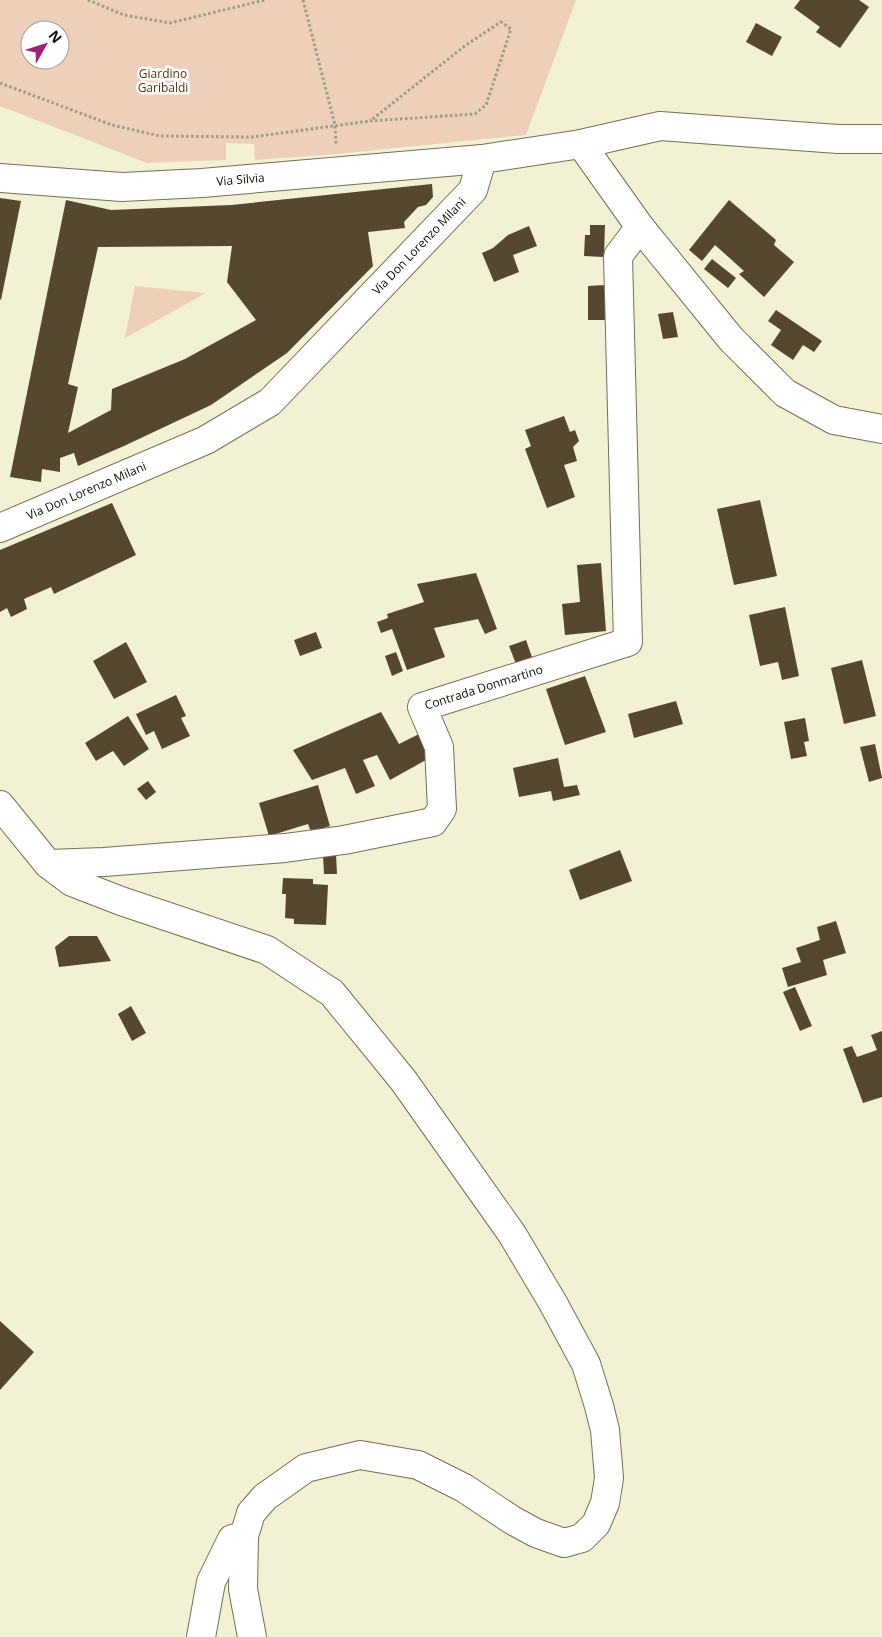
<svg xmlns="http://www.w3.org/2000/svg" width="882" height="1637" font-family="'Open Sans',sans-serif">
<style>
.green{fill:#eecfba;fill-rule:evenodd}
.building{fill:#554730;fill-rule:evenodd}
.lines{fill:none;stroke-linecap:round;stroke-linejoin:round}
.minor-casing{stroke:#727055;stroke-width:30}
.path{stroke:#9d9c86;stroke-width:3;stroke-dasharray:2.5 2.5;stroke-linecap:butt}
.minor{stroke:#fff;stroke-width:28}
.labels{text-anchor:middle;stroke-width:5;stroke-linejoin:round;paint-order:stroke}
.park-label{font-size:12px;fill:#5c3109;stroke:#fff}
.street-label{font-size:12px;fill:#0d0c04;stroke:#fff}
</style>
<rect width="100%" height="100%" fill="#f2f1d3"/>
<path class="green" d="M 0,0 L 576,0 L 526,135 L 337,154 L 255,160 L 254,144 L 226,143 L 226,160 L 147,163 L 0,106 ZM 30,30 L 60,30 L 60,60 L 30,60 Z
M 135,286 L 206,293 L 125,338 Z"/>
<path class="building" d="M 800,0 L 859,0 L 869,7 L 840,48 L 816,32 L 820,27 L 794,8 Z
M 756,23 L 782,37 L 772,56 L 746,42 Z
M 432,184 L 433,197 L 426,205 L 418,207 L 404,222 L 405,228 L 368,232 L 373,266 L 287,353 L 211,405 L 124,446 L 78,466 L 74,453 L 60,458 L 60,472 L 42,469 L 41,482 L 10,477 L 66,200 L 111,210 L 231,205 ZM 232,246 L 227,282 L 256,320 L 185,359 L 112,389 L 111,410 L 68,433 L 78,387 L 68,384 L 98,247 Z
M 0,198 L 21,201 L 1,300 L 0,299 Z
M 729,200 L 776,240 L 774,245 L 794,262 L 764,297 L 739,274 L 744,271 L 715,245 L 702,261 L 689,250 Z
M 590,225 L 605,225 L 604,257 L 584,256 L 585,235 L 590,235 Z
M 529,226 L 537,246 L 513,255 L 519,272 L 494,282 L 482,253 L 493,248 L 508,235 Z
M 712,259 L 736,278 L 728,288 L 704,269 Z
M 605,285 L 606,320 L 588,320 L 588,286 Z
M 776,310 L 822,341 L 814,352 L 803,345 L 793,360 L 771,345 L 781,330 L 768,321 Z
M 673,312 L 678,337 L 663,339 L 658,314 Z
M 564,416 L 570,432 L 575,430 L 579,441 L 573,447 L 577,461 L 564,465 L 575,497 L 547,508 L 525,449 L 531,446 L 525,430 Z
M 760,500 L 777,576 L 734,585 L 717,509 Z
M 112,503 L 136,555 L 54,594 L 51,587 L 24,599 L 27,609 L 11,617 L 7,608 L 0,612 L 0,550 Z
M 601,563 L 606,631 L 565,635 L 562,604 L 580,602 L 577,565 Z
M 476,573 L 497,629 L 485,634 L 478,619 L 434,628 L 445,657 L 407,670 L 392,629 L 381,633 L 377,622 L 388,618 L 387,614 L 424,602 L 417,584 Z
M 785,607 L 799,676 L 782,680 L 778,662 L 760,666 L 749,615 Z
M 316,632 L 322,648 L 300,656 L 294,640 Z
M 526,640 L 534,663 L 518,669 L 509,646 Z
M 126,642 L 147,682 L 114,699 L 93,661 Z
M 396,652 L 403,671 L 392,676 L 385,656 Z
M 862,660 L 876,716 L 844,724 L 831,668 Z
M 585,676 L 606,732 L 565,745 L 546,689 Z
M 176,695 L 186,716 L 181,718 L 190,736 L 162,749 L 154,731 L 146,735 L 136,714 Z
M 676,701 L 683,724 L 634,738 L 628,714 Z
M 381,712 L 399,744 L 421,733 L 433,756 L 390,780 L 377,755 L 363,760 L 375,786 L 356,794 L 345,768 L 312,780 L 293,750 Z
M 128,716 L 149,749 L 124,766 L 113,751 L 96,761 L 85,743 Z
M 805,718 L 809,741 L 804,742 L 807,756 L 791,759 L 784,722 Z
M 875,744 L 882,778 L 869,782 L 860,747 Z
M 558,758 L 564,787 L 577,785 L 580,795 L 553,801 L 551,791 L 519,797 L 513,768 Z
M 148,781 L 156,792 L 146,800 L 137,789 Z
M 318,785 L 330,826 L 311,832 L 308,824 L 269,836 L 259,803 Z
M 620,850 L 632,881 L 580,900 L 569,870 Z
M 336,854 L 337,874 L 324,874 L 323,855 Z
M 283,878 L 313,879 L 313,884 L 328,885 L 326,925 L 294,924 L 294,919 L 285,918 L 286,894 L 282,894 Z
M 836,921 L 846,953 L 823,960 L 827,975 L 788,987 L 782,968 L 801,962 L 796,948 L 820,940 L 817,927 Z
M 69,936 L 97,936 L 111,961 L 59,967 L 55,947 Z
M 795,987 L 812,1026 L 800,1031 L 783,992 Z
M 131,1006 L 146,1033 L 132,1041 L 118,1014 Z
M 882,1031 L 882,1097 L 863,1103 L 843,1049 L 852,1046 L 857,1057 L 877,1050 L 871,1035 Z
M 0,1321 L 34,1352 L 0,1390 Z"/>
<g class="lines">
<g class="minor-casing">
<g id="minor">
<path d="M 581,144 L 640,227 L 731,339 L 785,393 L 834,420 L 882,429"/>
<path id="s1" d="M 0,178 L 122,187 L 202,183 L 482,159 L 581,144 L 660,126 L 838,139 L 882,139"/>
<path id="s2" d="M 0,528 L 206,440 L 270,402 L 473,190 L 482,159"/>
<path d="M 0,805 L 48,864 L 72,882 L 121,901 L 267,950 L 332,993 L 403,1080 L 512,1234 L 553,1303 L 586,1364 L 599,1406 L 605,1430 L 609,1478 L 605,1503 L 596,1524 L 582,1538 L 564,1543 L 536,1533 L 512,1520 L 464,1488 L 418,1465 L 360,1455 L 306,1468 L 265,1497 L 251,1513 L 244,1536 L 243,1589 L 252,1637"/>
<path id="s3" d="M 48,864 L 104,862 L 285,848 L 344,840 L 433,822 L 442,809 L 439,747 L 422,707 L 628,642 L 618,256 L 640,227"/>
<path d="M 201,1637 L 211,1582 L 232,1539 L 244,1536"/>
</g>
</g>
<path class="path" d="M 88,0 L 124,15 L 170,23 L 265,0
M 303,0 L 335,125 L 336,145
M 0,83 L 112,125 L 160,136 L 252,137 L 370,121 L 475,114 L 486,105 L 511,29 L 501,22 L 466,45 L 370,121"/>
<use href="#minor" class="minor"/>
</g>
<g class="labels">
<g class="park-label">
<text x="163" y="78">Giardino<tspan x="163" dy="14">Garibaldi</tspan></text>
</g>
<g class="street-label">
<text dy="4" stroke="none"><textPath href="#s1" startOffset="241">Via Silvia</textPath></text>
<text dy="4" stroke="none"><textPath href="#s2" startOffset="514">Via Don Lorenzo Milani</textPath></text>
<text dy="4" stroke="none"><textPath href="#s2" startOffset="94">Via Don Lorenzo Milani</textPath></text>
<text dy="4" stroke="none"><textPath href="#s3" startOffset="574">Contrada Donmartino</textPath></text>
</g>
</g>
<g transform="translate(45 45) rotate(51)"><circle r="24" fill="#ffffff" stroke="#9e9e9b"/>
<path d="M0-4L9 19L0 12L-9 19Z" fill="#9f1f72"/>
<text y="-8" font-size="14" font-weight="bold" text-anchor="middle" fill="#0d0c04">N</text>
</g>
</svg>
